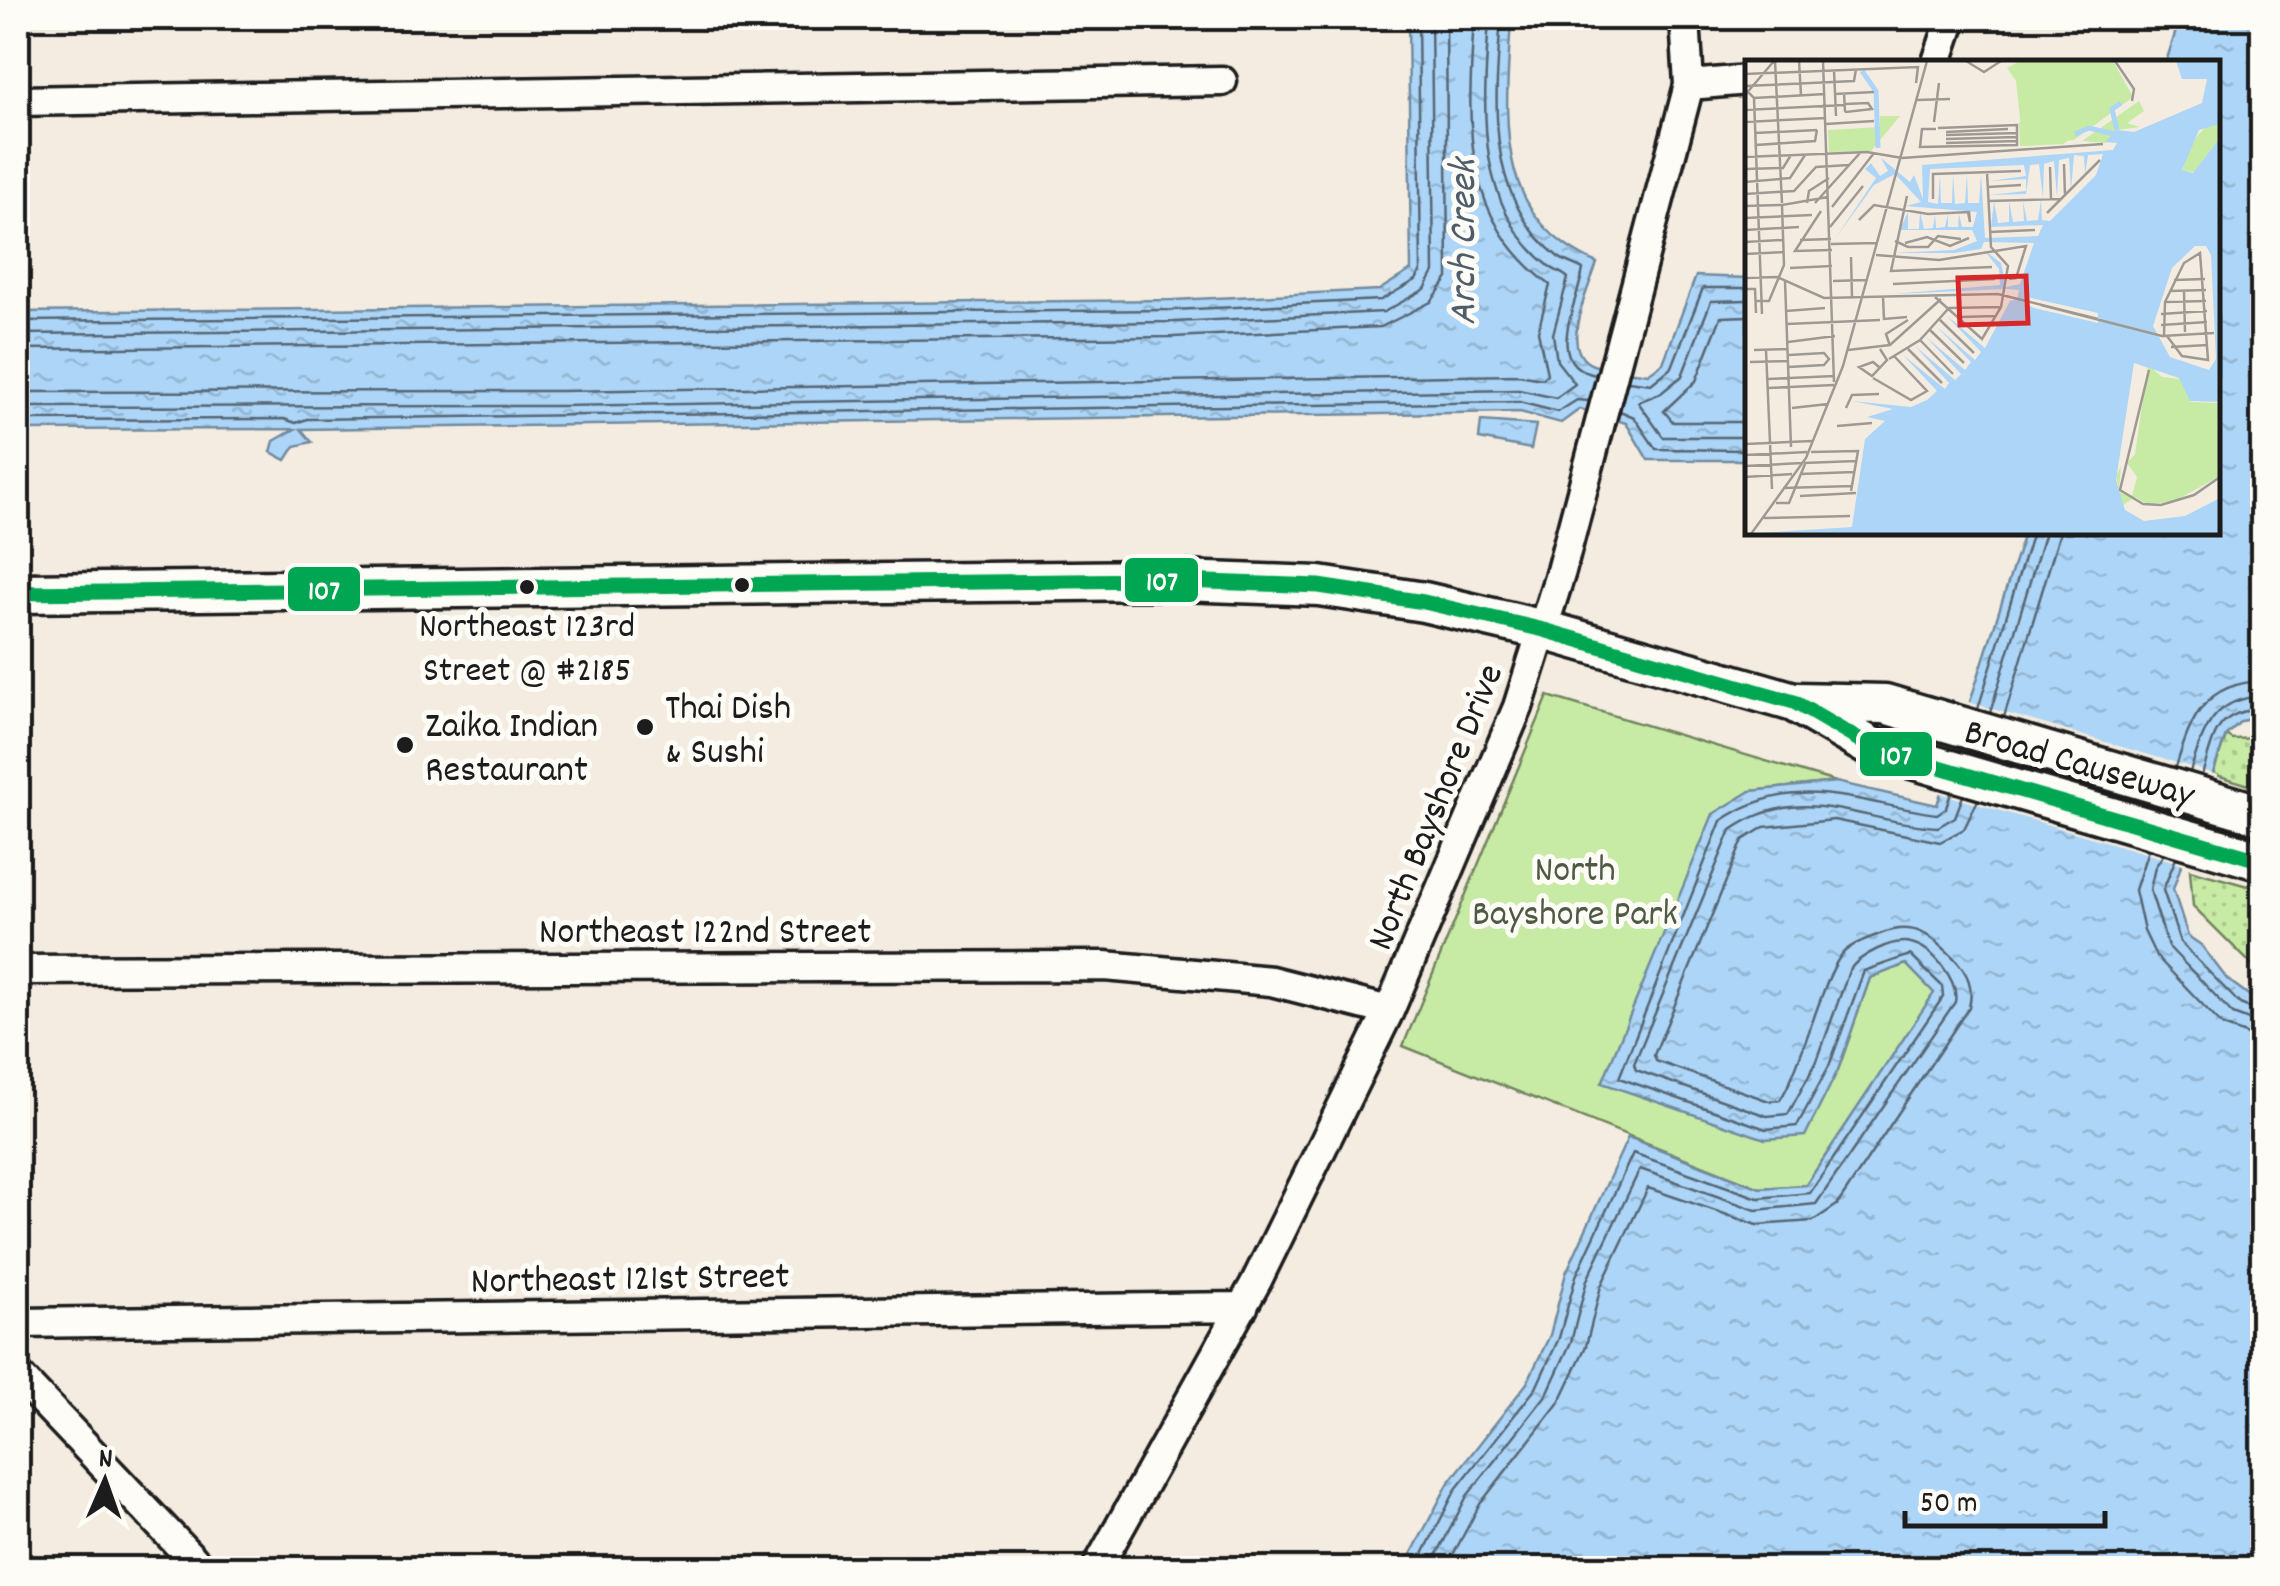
<svg xmlns="http://www.w3.org/2000/svg" width="2280" height="1586" font-family="Dekko,sans-serif">
<style>
.grass{fill:url(#grass-dots);stroke:#728460;stroke-width:2.5}
.park{fill:#c7eba4;stroke:#728460;stroke-width:2.5}
.water{fill:url(#water-ripples);stroke:#728b9f;stroke-width:2.5}
.pier{fill:#f4ece0}
.lines{fill:none;stroke-linecap:round;stroke-linejoin:round}
.shore{stroke:#566674;stroke-width:2.5}
.minor-casing{stroke:#1c1c1c;stroke-width:35}
.major-casing{stroke:#1c1c1c;stroke-width:45}
.minor{stroke:#fdfcf7;stroke-width:28}
.major{stroke:#fdfcf7;stroke-width:38}
.bus-1-casing{stroke:#fdfcf7;stroke-width:22}
.bus-1{stroke:#00a651;stroke-width:15}
.bus-dot{fill:#1c1c1c;stroke:#fdfcf7;stroke-width:4}
.labels{text-anchor:middle;stroke-width:10;stroke-linejoin:round;paint-order:stroke}
.bus-label{font-size:36px;fill:#1c1c1c;stroke:#fdfcf7}
.poi-label{font-size:38px;fill:#1c1c1c;stroke:#fdfcf7;text-anchor:start}
.street-label{font-size:38px;fill:#1c1c1c;stroke:#fdfcf7}
.park-label{font-size:38px;fill:#4f5a45;stroke:#fdfcf7}
.water-label{font-size:40px;font-style:italic;fill:#4e5d69;stroke:#fdfcf7}
.inset-river{fill:none;stroke:#acd5f7;stroke-width:5}
.inset-road{fill:none;stroke:#9e9992;stroke-width:2.5}
.view{fill:#d62828;fill-opacity:0.15;stroke:#d62828;stroke-width:5}
.inset-edge{fill:none;stroke:#1c1c1c;stroke-width:5}
.line-badge{stroke:#fdfcf7;stroke-width:4}
.badge-label{font-size:28px;text-anchor:middle;font-weight:bold;fill:#fff}
</style>
<defs>
<pattern id="grass-dots" width="8" height="8" patternUnits="userSpaceOnUse" patternTransform="scale(2.5)"><rect width="8" height="8" fill="#c7eba4"/><path d="M2 2h.1M6 6h.1" fill="none" stroke="#aac98d" stroke-width="1.8" stroke-linecap="round"/></pattern>
<pattern id="water-ripples" width="26" height="14" patternUnits="userSpaceOnUse" patternTransform="scale(2.5)"><rect width="26" height="14" fill="#acd5f7"/><path d="M2 4q2-2 4 0t4 0M15 11q2-2 4 0t4 0" fill="none" stroke="#93b6d3"/></pattern>
</defs>
<rect width="100%" height="100%" fill="#f4ece0"/>
<filter id="ink" filterUnits="userSpaceOnUse"><feTurbulence type="fractalNoise" baseFrequency=".01" numOctaves="2"/><feDisplacementMap in="SourceGraphic" scale="20" xChannelSelector="R" yChannelSelector="G"/><feConvolveMatrix kernelMatrix="1 2 1 2 8 2 1 2 1" color-interpolation-filters="sRGB"/></filter>
<g filter="url(#ink)">
<path class="grass" d="M 2226,735 L 2232,739 L 2262,738 L 2262,789 L 2213,774 Z
M 2190,870 L 2262,890 L 2262,975 L 2193,906 Z"/>
<path class="park" d="M 1548,696 L 1836,782 L 1751,791 L 1838,1070 L 1870,978 L 1906,964 L 1935,993 L 1806,1185 L 1760,1188 L 1403,1046 Z"/>
<path class="water" d="M 1408,18 L 1511,18 C 1506,115 1490,216 1597,263 C 1589,288 1557,351 1593,365 C 1609,371 1631,371 1648,374 L 1663,363 L 1696,276 L 1747,278 L 1747,460 L 1648,460 L 1626,423 L 1580,409 L 1561,423 L 1520,412 L 301,429 L 312,442 L 295,446 L 286,460 L 271,452 L 274,441 L 295,429 L 18,430 L 18,312 L 1173,300 L 1379,290 L 1411,270 Z
M 2180,18 L 2262,18 L 2262,717 L 2241,721 L 2226,735 L 2173,889 L 2188,936 L 2201,945 L 2227,979 L 2262,1005 L 2262,1568 L 1404,1568 L 1448,1484 L 1527,1383 L 1550,1335 L 1566,1273 L 1628,1137 L 1760,1188 L 1806,1185 L 1934,993 L 1906,964 L 1870,978 L 1838,1070 L 1805,1136 L 1765,1139 L 1602,1083 L 1713,814 L 1751,791 L 1836,782 L 1937,805 L 2024,533 L 2218,532 L 2218,62 L 2166,62 Z
M 1481,421 L 1536,425 L 1531,449 L 1479,439 Z"/>
<path class="pier" d="M 1965,701 L 2218,775 L 2189,866 L 1936,792 Z"/>
<g class="lines">
<path class="shore" d="M 1501,18 C 1495,100 1484,196 1556,255 C 1563,262 1575,264 1583,269 C 1579,301 1541,365 1596,375
M 1748,300 L 1711,301 L 1682,376 L 1661,393 L 1638,402 L 1663,437 L 1748,437
M 1748,316 L 1721,317 L 1696,381 L 1664,411 L 1673,422 L 1748,422
M 18,321 L 1173,310 L 1381,300 L 1416,280 L 1421,271 L 1418,18
M 18,334 L 1174,322 L 1384,312 L 1425,289 L 1434,272 L 1431,18
M 18,349 L 1173,337 L 1381,327 L 1431,302 L 1448,278 L 1446,18
M 1628,381 L 1651,384 L 1672,367 L 1703,288 L 1748,288
M 18,392 L 560,391 L 1518,375 L 1543,379 L 1547,374 L 1538,331 L 1550,285 C 1458,215 1468,121 1474,18
M 18,407 L 560,406 L 1519,390 L 1556,398 L 1575,384 L 1557,361 L 1553,334 L 1568,278 C 1563,273 1555,271 1549,266 C 1472,205 1484,104 1489,18
M 1620,411 L 1634,417 L 1656,449 L 1748,450
M 18,420 L 284,419 L 296,423 L 307,419 L 1519,402 L 1558,412 L 1577,400 L 1589,401
M 1978,709 L 2032,532
M 1990,713 L 2045,532
M 2004,717 L 2060,532
M 2176,767 C 2191,718 2204,683 2262,681
M 2190,772 C 2204,729 2212,699 2262,696
M 2202,775 C 2215,734 2214,713 2262,708
M 2148,850 L 2135,890 L 2144,931 L 2156,956 L 2223,1026 L 2262,1040
M 2164,854 L 2155,867 L 2150,890 L 2168,946 L 2233,1014 L 2262,1025
M 2176,858 L 2163,890 L 2180,942 L 2240,1004 L 2262,1013
M 1416,1568 L 1456,1489 L 1536,1388 L 1559,1338 L 1576,1276 L 1633,1153 L 1758,1198 L 1810,1193 L 1943,997 L 1942,986 L 1910,955 L 1864,971 L 1829,1066 L 1797,1126 L 1766,1129 L 1619,1078 L 1721,821 C 1794,770 1859,804 1937,814 L 1946,808 L 1951,793
M 1430,1568 L 1467,1496 L 1547,1394 L 1571,1342 L 1587,1280 L 1640,1169 L 1756,1210 L 1816,1204 L 1955,1002 C 1959,981 1933,948 1911,943 C 1893,938 1858,956 1849,971 L 1817,1061 L 1788,1114 L 1767,1116 L 1636,1070 L 1634,1064 L 1731,830 C 1803,780 1865,824 1938,827 L 1955,817 L 1963,796
M 1446,1568 L 1480,1504 L 1560,1401 L 1586,1346 L 1601,1286 L 1648,1188 L 1757,1225 L 1813,1221 L 1837,1205 L 1969,1007 C 1974,987 1968,973 1954,958 C 1930,935 1914,920 1880,934 C 1869,938 1855,942 1845,951 C 1824,970 1803,1065 1780,1100 L 1769,1101 L 1656,1061 L 1654,1055 L 1743,840 L 1764,827 L 1834,820 L 1940,842 L 1964,829 L 1978,800"/>
<g class="minor-casing">
<path id="minor" d="M 1937,62 L 1952,18
M 1689,85 L 1748,80
M 18,101 L 1222,81
M 18,970 L 1105,966 L 1271,981 L 1389,1011
M 18,1323 L 1243,1307
M 18,1375 L 201,1568
M 1097,1568 L 1256,1282 L 1389,1011 L 1518,707 L 1561,571 L 1689,85 L 1685,18"/>
</g>
<g class="major-casing">
<path id="major" d="M 18,593 L 1154,580 L 1319,586 L 1424,602 L 1544,630 L 1794,702 L 1871,747 L 2262,861
M 1797,702 L 1885,704 L 2262,815"/>
</g>
<use href="#minor" class="minor"/>
<use href="#major" class="major"/>
<g class="bus-1-casing">
<path id="bus-1" d="M 18,593 L 1154,580 L 1319,586 L 1424,602 L 1544,630 L 1794,702 L 1871,747 L 2262,861"/>
</g>
<use href="#bus-1" class="bus-1"/>
</g>
</g>
<g class="bus-dot">
<circle cx="742" cy="585" r="9"/>
<circle cx="527" cy="587" r="9"/>
<circle cx="645" cy="727" r="10"/>
<circle cx="405" cy="745" r="10"/>
</g>
<g class="labels">
<g class="bus-label">
<text x="527" y="636">Northeast 123rd<tspan x="527" dy="44">Street @ #2185</tspan></text>
</g>
<g class="poi-label">
<text x="665" y="718">Thai Dish<tspan x="665" dy="44">&amp; Sushi</tspan></text>
<text x="425" y="736">Zaika Indian<tspan x="425" dy="44">Restaurant</tspan></text>
</g>
<g class="street-label">
<text transform="translate(2080 761) rotate(16)" y="13">Broad Causeway</text>
<text transform="translate(1433 806) rotate(-68)" y="13">North Bayshore Drive</text>
<text x="705" y="942">Northeast 122nd Street</text>
<text transform="translate(630 1276) rotate(-1)" y="13">Northeast 121st Street</text>
</g>
<g class="park-label">
<text x="1575" y="880">North<tspan x="1575" dy="44">Bayshore Park</tspan></text>
</g>
<g class="water-label">
<text transform="translate(1460 242) rotate(-90)" y="14">Arch Creek</text>
</g>
</g>
<g transform="translate(1745 60)">
<rect width="475" height="475" fill="#f4ece0"/>
<path d="M 403,305 L 417,317 L 435,319 L 446,342 L 475,343 L 475,416 L 428,442 L 402,444 L 390,437 L 377,446 L 371,416 L 376,406 L 374,429 L 387,436 L 392,417 L 382,403 L 390,394 Z" fill="#c7eba4"/>
<path d="M 275,1 L 367,1 L 388,37 L 318,84 L 278,86 L 271,21 L 262,8 ZM 394,41 L 399,51 L 382,63 L 395,67 L 373,70 L 360,83 L 337,81 Z" fill="#c7eba4"/>
<path d="M 306,1 L 368,1 L 388,37 L 329,80 L 275,86 L 274,63 L 284,58 L 289,24 L 280,13 L 302,12 ZM 135,56 L 155,56 L 126,91 L 84,92 L 83,70 L 135,67 ZM 463,64 L 475,64 L 475,78 L 449,112 L 437,111 L 448,81 Z" fill="#c7eba4"/>
<path d="M 431,1 L 475,1 L 475,64 L 454,70 L 437,110 L 448,113 L 475,78 L 475,342 L 445,341 L 434,318 L 389,303 L 371,420 L 380,450 L 399,461 L 440,456 L 475,438 L 475,474 L 0,474 L 107,467 L 120,379 L 140,361 L 122,357 L 148,349 L 107,341 L 166,347 L 182,340 L 192,331 L 158,295 L 200,329 L 204,323 L 170,286 L 210,320 L 216,314 L 181,277 L 220,310 L 226,302 L 191,266 L 230,300 L 236,292 L 201,255 L 240,288 L 265,241 L 272,239 L 274,230 L 261,229 L 148,234 L 255,225 L 254,209 L 239,190 L 256,203 L 261,227 L 275,224 L 289,183 L 239,182 L 236,189 L 209,193 L 148,193 L 209,190 L 232,181 L 227,170 L 155,170 L 163,152 L 163,169 L 174,169 L 175,152 L 179,169 L 188,168 L 190,155 L 191,168 L 200,167 L 203,154 L 203,167 L 213,167 L 214,154 L 217,167 L 228,167 L 232,152 L 161,146 L 176,142 L 150,114 L 129,125 L 90,179 L 131,118 L 120,109 L 126,103 L 135,116 L 143,111 L 136,98 L 165,122 L 169,115 L 178,139 L 177,105 L 368,90 L 372,83 L 360,82 L 372,70 L 389,72 L 457,43 L 462,19 L 437,19 ZM 358,94 L 351,115 L 305,161 L 297,160 L 296,140 L 293,160 L 282,161 L 278,141 L 279,161 L 268,162 L 264,141 L 264,162 L 253,163 L 249,142 L 246,167 L 298,165 L 293,176 L 240,178 L 236,114 L 234,143 L 223,143 L 222,114 L 220,143 L 210,144 L 208,114 L 207,143 L 196,143 L 195,115 L 193,144 L 183,142 L 185,109 L 279,105 L 281,116 L 244,121 L 281,119 L 281,131 L 244,135 L 281,134 L 285,105 L 294,104 L 298,138 L 299,104 L 309,101 L 312,137 L 314,100 L 324,98 L 326,130 L 329,95 L 339,96 L 340,115 L 343,95 ZM 450,186 L 461,186 L 466,195 L 471,299 L 464,310 L 425,297 L 408,266 L 427,208 ZM 282,237 L 353,253 L 353,263 L 289,248 L 279,243 Z" fill="#acd5f7" fill-rule="evenodd"/>
<path class="inset-river" d="M 117,11 L 131,31 L 133,88M 372,70 L 367,49 L 376,43M 330,74 L 344,68 L 370,74"/>
<path class="inset-road" d="M 30,1 L 37,143M 54,1 L 56,35M 78,1 L 89,322M 221,1 L 239,12 L 256,1M 370,1 L 389,29 L 387,41M 89,10 L 91,56M 0,14 L 173,7 L 171,23M 0,26 L 109,21 L 111,9M 2,31 L 9,38 L 80,34M 99,33 L 100,51 L 101,52 L 127,49 L 123,43 L 100,44M 90,34 L 129,32M 0,35 L 29,1M 9,38 L 17,254M 172,40 L 205,39M 0,50 L 100,45M 0,62 L 81,58M 189,62 L 194,23M 81,64 L 129,61M 191,69 L 177,69 L 175,87 L 272,85 L 272,65 L 193,68M 201,72 L 263,69M 10,73 L 72,70M 201,75 L 272,73M 201,79 L 272,77M 201,83 L 272,81M 11,85 L 70,81 L 72,70M 0,97 L 122,92 L 157,98M 157,98 L 358,84M 319,104 L 320,136M 305,107 L 306,139M 0,109 L 38,108 L 46,95M 0,122 L 45,118 L 60,95M 243,127 L 276,125M 0,134 L 49,131 L 71,107 L 104,105M 162,136 L 146,211 L 247,207M 188,139 L 188,114 L 276,111M 244,141 L 316,139M 62,143 L 64,131 L 84,118M 70,143 L 115,93M 0,146 L 36,145M 87,147 L 129,93M 76,151 L 50,191 L 87,190M 302,153 L 355,100M 0,158 L 67,155M 114,160 L 129,145 L 183,154 L 224,152 L 225,162 L 223,152M 85,167 L 118,126M 0,170 L 54,167M 245,172 L 290,170M 55,180 L 86,179M 150,181 L 163,187 L 183,187 L 193,176 L 216,179M 0,182 L 37,180M 160,183 L 182,177 L 205,186 L 224,178M 86,184 L 132,183M 0,194 L 39,192M 131,195 L 194,200 L 281,186 L 271,218 L 264,219M 106,197 L 107,237M 45,208 L 87,206M 0,218 L 32,217 L 79,238 L 122,237M 429,220 L 460,219M 40,221 L 46,387M 88,221 L 122,220M 148,224 L 250,219M 0,229 L 10,229 L 11,253M 425,231 L 461,230M 439,231 L 440,272M 119,237 L 253,234 L 353,259M 138,237 L 139,259 L 162,257M 190,237 L 237,279 L 256,247 L 263,206 L 246,187 L 242,112M 10,241 L 24,241 L 39,205 L 37,145 L 83,137M 420,242 L 461,241M 296,245 L 417,276 L 469,273M 41,251 L 80,248M 416,254 L 462,251M 214,257 L 251,256M 195,260 L 229,293M 42,264 L 135,260M 416,265 L 462,262M 185,270 L 219,303M 419,275 L 420,242 L 439,203 L 455,193 L 463,300 L 437,296 L 422,276M 175,280 L 208,314M 43,282 L 90,276M 145,286 L 141,274 L 163,260M 426,287 L 463,285M 163,289 L 197,323M 9,290 L 43,289M 21,290 L 27,429M 103,290 L 145,285 L 196,239M 144,299 L 175,280 L 204,248 L 256,247M 5,302 L 43,301M 43,307 L 79,305 L 84,299 L 79,293 L 44,295M 134,307 L 128,302 L 114,307 L 127,316 L 142,300 L 135,289M 404,310 L 375,430 L 398,444 L 416,445 L 449,435 L 475,417M 128,318 L 166,340 L 182,331 L 149,296M 23,319 L 90,316M 23,328 L 89,325M 47,348 L 83,344M 101,348 L 107,335 L 134,334M 92,366 L 127,363M 0,384 L 67,381M 66,392 L 113,391 L 106,431M 0,395 L 62,392M 59,403 L 111,401M 0,406 L 57,403M 55,414 L 109,412M 0,417 L 47,414M 38,428 L 107,426M 55,436 L 111,433M 31,443 L 44,443 L 60,404M 19,458 L 105,456M 6,474 L 61,398 L 98,306 L 182,1"/>
<path class="view" d="M 281,216 L 283,263 L 215,265 L 213,218 Z"/>
<rect width="475" height="475" class="inset-edge"/>
</g>
<g class="line-badge">
<rect x="1123" y="556" width="77" height="48" rx="10" fill="#00a651"/>
<rect x="286" y="565" width="76" height="48" rx="10" fill="#00a651"/>
<rect x="1858" y="730" width="76" height="48" rx="10" fill="#00a651"/>
</g>
<g class="badge-label">
<text x="1162" y="590">107</text>
<text x="324" y="599">107</text>
<text x="1896" y="764">107</text>
</g>
<rect width="2280" height="1586" fill="none" stroke="#fdfcf7" stroke-width="60"/>
<rect x="30" y="30" width="2220" height="1526" fill="none" stroke="#1c1c1c" stroke-width="4" filter="url(#ink)"/>
<g transform="translate(105 1481) rotate(2)" stroke="#fdfcf7" stroke-width="8" paint-order="stroke">
<path d="M0-8L18 38L0 25L-18 38Z" fill="#1c1c1c"/>
<text y="-15" font-size="28" font-weight="bold" text-anchor="middle" fill="#1c1c1c">N</text>
</g>
<path d="M1905 1511v15h200v-15" fill="none" stroke="#1c1c1c" stroke-width="5"/>
<text x="1920" y="1511" font-size="30" fill="#1c1c1c" stroke="#fdfcf7" stroke-width="8" paint-order="stroke">50 m</text>
</svg>
